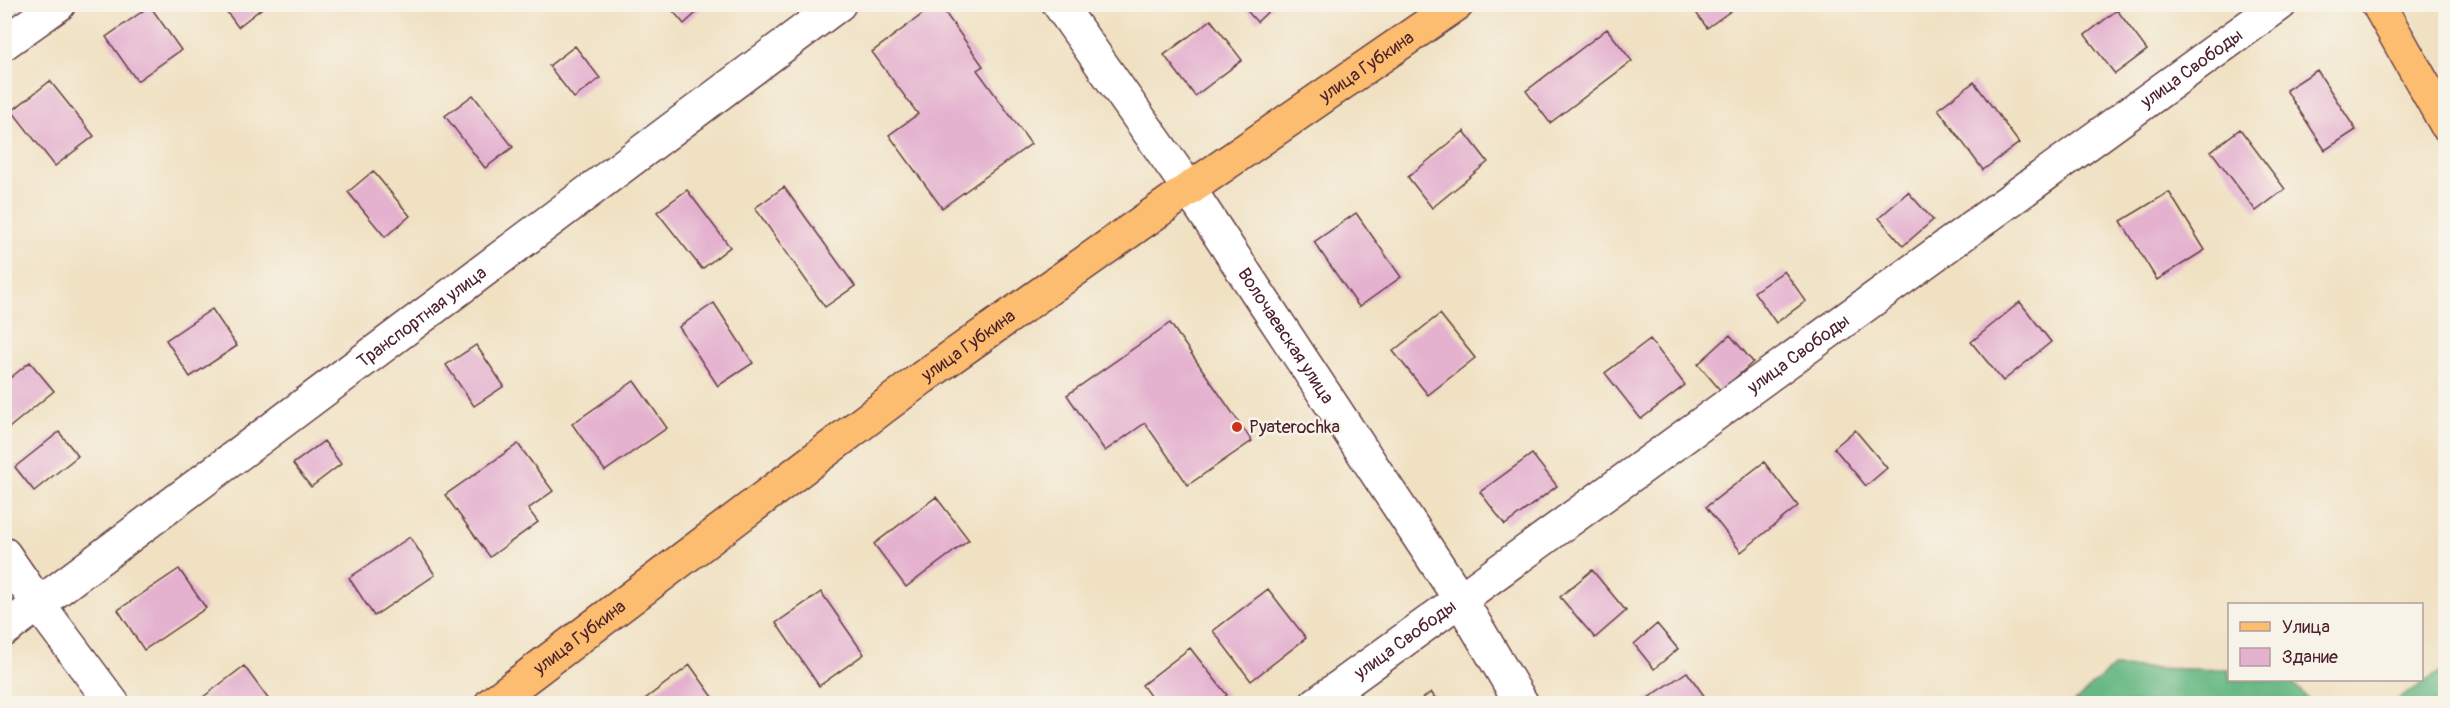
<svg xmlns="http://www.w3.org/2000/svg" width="2450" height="708" font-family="Pangolin,sans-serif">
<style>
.forest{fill:#67b884;stroke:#586c58;stroke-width:1.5}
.building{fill:#e4b1cf}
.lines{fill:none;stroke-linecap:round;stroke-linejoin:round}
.minor-casing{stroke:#633c42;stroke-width:36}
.major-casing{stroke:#633c42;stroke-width:36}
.minor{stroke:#fff;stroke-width:33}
.major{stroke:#fcbd6f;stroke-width:33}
.poi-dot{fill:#c8321e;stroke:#f7f3e8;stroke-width:2}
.labels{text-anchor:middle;stroke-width:5;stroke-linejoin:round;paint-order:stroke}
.street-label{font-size:18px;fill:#4a1f2b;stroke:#f7f3e8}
.poi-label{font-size:18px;fill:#4a1f2b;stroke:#f7f3e8;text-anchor:start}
</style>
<rect width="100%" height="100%" fill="#f7f3e8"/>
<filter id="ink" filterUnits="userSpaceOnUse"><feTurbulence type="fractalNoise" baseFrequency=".0167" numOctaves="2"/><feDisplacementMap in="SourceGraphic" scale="12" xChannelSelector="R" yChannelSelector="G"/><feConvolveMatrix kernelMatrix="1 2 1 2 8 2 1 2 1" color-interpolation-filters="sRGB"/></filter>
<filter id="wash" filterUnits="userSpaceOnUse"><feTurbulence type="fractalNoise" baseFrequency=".008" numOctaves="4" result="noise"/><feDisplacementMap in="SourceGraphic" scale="24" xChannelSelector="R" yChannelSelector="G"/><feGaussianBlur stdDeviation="1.35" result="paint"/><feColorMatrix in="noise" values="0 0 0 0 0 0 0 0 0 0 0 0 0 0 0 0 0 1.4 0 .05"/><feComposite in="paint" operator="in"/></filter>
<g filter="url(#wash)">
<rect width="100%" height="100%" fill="#f0e1c3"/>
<path class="forest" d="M 2113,667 L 2229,670 L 2230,680 L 2290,680 L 2312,703 L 2073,703 Z
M 2444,669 L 2445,703 L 2393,703 Z"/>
<g id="blocks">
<path class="building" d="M 221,4 L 259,4 L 262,8 L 238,27 Z
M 667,4 L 706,4 L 684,24 Z
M 936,4 L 939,4 L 983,66 L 977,70 L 1031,144 L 942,208 L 889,135 L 918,114 L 872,52 Z
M 1241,4 L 1276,4 L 1257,22 Z
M 1690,4 L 1734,4 L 1736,7 L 1707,28 Z
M 150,6 L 181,50 L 137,81 L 106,37 Z
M 2117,10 L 2147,50 L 2115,74 L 2085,35 Z
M 1211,20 L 1242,60 L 1195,96 L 1164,55 Z
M 1607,29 L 1632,61 L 1550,123 L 1526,91 Z
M 575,46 L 600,78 L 574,98 L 549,66 Z
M 2317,70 L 2356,130 L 2325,150 L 2286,90 Z
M 50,81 L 94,136 L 55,166 L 12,111 Z
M 1974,82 L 2019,143 L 1983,170 L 1938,109 Z
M 473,95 L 513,147 L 485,168 L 445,116 Z
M 2240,129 L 2285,189 L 2256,211 L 2211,151 Z
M 1464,131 L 1488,162 L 1432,208 L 1408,177 Z
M 373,171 L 410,216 L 385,237 L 348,192 Z
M 784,187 L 855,286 L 825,307 L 755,208 Z
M 687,190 L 730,247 L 702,269 L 657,212 Z
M 1908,192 L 1933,220 L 1903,246 L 1879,218 Z
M 2169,192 L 2205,250 L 2157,280 L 2121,221 Z
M 1356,213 L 1401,277 L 1359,307 L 1314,242 Z
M 1784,271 L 1806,301 L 1776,323 L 1754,292 Z
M 2020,302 L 2051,342 L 2003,381 L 1971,342 Z
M 714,303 L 753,363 L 718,386 L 679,327 Z
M 212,309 L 237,346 L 190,377 L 166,340 Z
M 1440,314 L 1475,358 L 1428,395 L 1393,351 Z
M 1170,323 L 1252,441 L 1188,485 L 1145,423 L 1105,451 L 1067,395 Z
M 1730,335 L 1753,362 L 1721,391 L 1698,364 Z
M 1650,339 L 1685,385 L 1641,419 L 1605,373 Z
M 476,345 L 504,386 L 474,406 L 446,365 Z
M 30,362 L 54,391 L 4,432 L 4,383 Z
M 634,381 L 667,428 L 605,471 L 572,424 Z
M 1855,430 L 1887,468 L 1866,486 L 1834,448 Z
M 59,432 L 78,456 L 34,491 L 15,467 Z
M 324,441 L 341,464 L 311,487 L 293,464 Z
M 518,444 L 553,491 L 528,509 L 538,522 L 490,557 L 445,495 Z
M 1532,454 L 1557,486 L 1505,525 L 1480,492 Z
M 1764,462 L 1798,506 L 1741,552 L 1706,507 Z
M 936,497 L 969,540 L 906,587 L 874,544 Z
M 410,537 L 435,575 L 374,616 L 349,578 Z
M 179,569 L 206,608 L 144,650 L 118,610 Z
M 1592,570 L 1626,611 L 1595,638 L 1560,597 Z
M 1268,589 L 1306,638 L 1251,681 L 1213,631 Z
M 821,592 L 864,654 L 819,686 L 776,623 Z
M 1657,624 L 1678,649 L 1654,669 L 1634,644 Z
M 1190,648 L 1227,695 L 1216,704 L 1156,704 L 1142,685 Z
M 690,665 L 718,704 L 642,704 L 641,702 Z
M 244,666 L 272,704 L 194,704 Z
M 1687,672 L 1710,704 L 1639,704 Z
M 1431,692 L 1439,704 L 1416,704 Z"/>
</g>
</g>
<g filter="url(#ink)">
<use href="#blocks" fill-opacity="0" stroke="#633c42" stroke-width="1.5"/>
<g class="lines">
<g class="minor-casing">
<g id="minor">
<path id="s1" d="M 1059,4 L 1189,189 L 1460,599 L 1522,704"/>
<path d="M 4,43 L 59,4"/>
<path d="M 4,554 L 39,605 L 113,704"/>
<path id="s2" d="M 4,630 L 839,4"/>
<path id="s3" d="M 1316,704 L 2280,4"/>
</g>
</g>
<g class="major-casing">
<g id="major">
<path d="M 2378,4 L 2446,124"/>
<path id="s4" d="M 491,704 L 922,378 L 1189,189 L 1457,4"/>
</g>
</g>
<use href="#minor" class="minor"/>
<use href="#major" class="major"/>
</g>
</g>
<circle class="poi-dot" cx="1237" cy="427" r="6"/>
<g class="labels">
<g class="street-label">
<text dy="6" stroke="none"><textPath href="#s4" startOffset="1083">улица Губкина</textPath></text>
<text dy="6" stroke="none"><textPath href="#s3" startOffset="1082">улица Свободы</textPath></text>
<text dy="6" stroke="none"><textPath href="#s2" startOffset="522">Транспортная улица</textPath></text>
<text dy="6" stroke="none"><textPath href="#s1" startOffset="402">Волочаевская улица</textPath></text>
<text dy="6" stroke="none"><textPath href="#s4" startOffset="597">улица Губкина</textPath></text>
<text dy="6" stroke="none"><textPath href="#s3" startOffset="596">улица Свободы</textPath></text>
<text dy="6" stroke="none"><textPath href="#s4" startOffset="111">улица Губкина</textPath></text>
<text dy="6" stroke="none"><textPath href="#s3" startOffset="110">улица Свободы</textPath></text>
</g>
<g class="poi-label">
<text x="1249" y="433">Pyaterochka</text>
</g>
</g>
<rect width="2450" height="708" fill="none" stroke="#f7f3e8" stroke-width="24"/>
<rect x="2228" y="603" width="195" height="78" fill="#f7f3e8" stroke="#b29e9c" stroke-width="1.5"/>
<rect x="2240" y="622" width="30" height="9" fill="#fcbd6f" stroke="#b29e9c" stroke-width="1.5"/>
<text x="2282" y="633" font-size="18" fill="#4a1f2b">Улица</text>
<rect x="2240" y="648" width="30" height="18" fill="#e4b1cf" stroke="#b29e9c" stroke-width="1.5"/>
<text x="2282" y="663" font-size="18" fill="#4a1f2b">Здание</text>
</svg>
